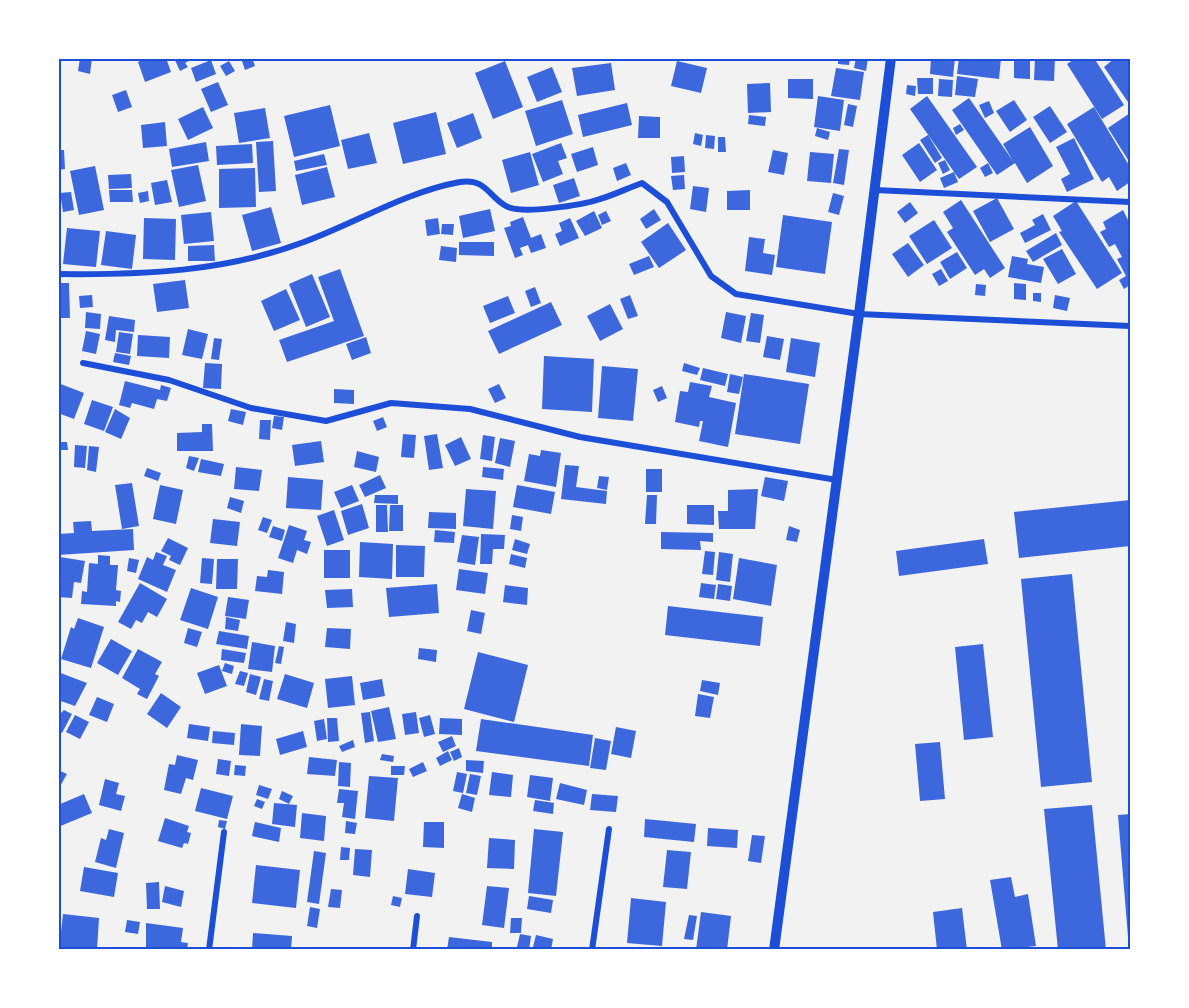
<svg xmlns="http://www.w3.org/2000/svg" width="1189" height="1008" font-family="Mulish,sans-serif">
<style>
.building{fill:#3d67dc}
.lines{fill:none;stroke-linecap:round;stroke-linejoin:round}
.minor{stroke:#1d4ed8;stroke-width:6}
.tertiary{stroke:#1d4ed8;stroke-width:10}
.neatline{fill:none;stroke:#1d4ed8;stroke-width:2}
</style>
<rect width="100%" height="100%" fill="#f2f2f2"/>
<path class="building" d="M 80,58 L 92,58 L 90,74 L 78,71 Z
M 147,58 L 166,58 L 171,72 L 145,82 L 138,62 Z
M 174,58 L 194,58 L 185,63 L 188,67 L 180,71 Z
M 241,58 L 252,58 L 255,66 L 245,70 Z
M 838,58 L 850,58 L 849,65 L 838,64 Z
M 856,58 L 868,58 L 866,71 L 854,68 Z
M 931,58 L 955,58 L 953,77 L 930,74 Z
M 959,58 L 1001,58 L 999,79 L 957,74 Z
M 1014,58 L 1030,58 L 1030,79 L 1014,78 Z
M 1035,58 L 1055,58 L 1054,81 L 1034,80 Z
M 1076,58 L 1094,58 L 1124,105 L 1102,119 L 1067,64 Z
M 1115,58 L 1130,58 L 1130,105 L 1104,67 Z
M 211,60 L 216,74 L 196,82 L 191,68 Z
M 229,61 L 235,71 L 226,76 L 220,66 Z
M 505,61 L 523,107 L 493,119 L 475,73 Z
M 677,61 L 707,68 L 701,93 L 671,86 Z
M 611,63 L 615,90 L 577,96 L 572,68 Z
M 552,67 L 562,92 L 537,102 L 527,77 Z
M 836,68 L 864,72 L 860,100 L 831,96 Z
M 957,76 L 978,79 L 975,97 L 955,95 Z
M 917,78 L 933,78 L 933,94 L 918,94 Z
M 788,79 L 813,79 L 813,99 L 788,98 Z
M 939,79 L 953,80 L 952,97 L 938,96 Z
M 218,82 L 228,105 L 211,112 L 201,89 Z
M 770,83 L 771,112 L 748,113 L 747,84 Z
M 907,85 L 916,86 L 915,96 L 906,94 Z
M 126,90 L 132,107 L 118,112 L 112,95 Z
M 818,96 L 844,100 L 840,131 L 814,127 Z
M 927,96 L 977,167 L 959,179 L 910,109 Z
M 969,98 L 1013,161 L 1003,144 L 1030,127 L 1053,166 L 1027,183 L 1015,163 L 997,175 L 952,110 Z
M 562,100 L 573,134 L 536,146 L 525,111 Z
M 1014,100 L 1027,120 L 1010,132 L 996,111 Z
M 989,101 L 994,113 L 985,118 L 979,105 Z
M 627,103 L 632,125 L 583,137 L 578,115 Z
M 848,104 L 857,106 L 853,127 L 844,125 Z
M 330,105 L 340,146 L 294,157 L 284,116 Z
M 1050,106 L 1067,132 L 1050,143 L 1033,117 Z
M 203,107 L 213,128 L 188,140 L 178,119 Z
M 1094,107 L 1130,167 L 1130,182 L 1117,191 L 1109,177 L 1102,182 L 1067,124 Z
M 265,108 L 270,138 L 239,143 L 234,113 Z
M 436,112 L 446,154 L 403,164 L 393,123 Z
M 473,113 L 482,138 L 457,148 L 447,123 Z
M 1130,113 L 1130,163 L 1108,128 Z
M 749,115 L 766,117 L 765,126 L 748,124 Z
M 639,116 L 660,117 L 660,138 L 638,138 Z
M 165,122 L 167,146 L 143,148 L 141,125 Z
M 960,124 L 964,130 L 956,135 L 953,128 Z
M 817,128 L 830,132 L 828,140 L 815,136 Z
M 369,133 L 377,163 L 348,169 L 341,140 Z
M 695,133 L 703,135 L 701,146 L 693,144 Z
M 706,135 L 715,136 L 714,149 L 705,148 Z
M 928,135 L 942,158 L 935,163 L 920,140 Z
M 718,137 L 725,137 L 726,152 L 718,152 Z
M 1074,138 L 1094,179 L 1067,192 L 1061,179 L 1070,174 L 1056,147 Z
M 273,141 L 276,191 L 259,192 L 256,142 Z
M 206,142 L 209,161 L 172,167 L 169,149 Z
M 561,143 L 567,158 L 558,161 L 563,174 L 543,182 L 532,154 Z
M 919,143 L 937,170 L 920,182 L 902,155 Z
M 252,144 L 253,163 L 217,165 L 216,146 Z
M 593,147 L 598,165 L 577,172 L 571,154 Z
M 839,149 L 849,150 L 844,185 L 833,183 Z
M 58,150 L 64,150 L 65,169 L 58,170 Z
M 773,150 L 788,153 L 784,175 L 768,172 Z
M 530,152 L 539,185 L 511,193 L 502,160 Z
M 810,152 L 834,154 L 831,183 L 807,181 Z
M 324,154 L 327,165 L 296,171 L 294,161 Z
M 684,156 L 685,172 L 672,173 L 671,157 Z
M 945,160 L 950,170 L 943,174 L 938,163 Z
M 626,163 L 631,175 L 617,181 L 613,168 Z
M 988,163 L 993,173 L 985,177 L 980,168 Z
M 198,165 L 206,201 L 179,207 L 171,170 Z
M 95,166 L 104,210 L 79,215 L 70,171 Z
M 327,167 L 335,197 L 302,205 L 295,175 Z
M 255,168 L 256,207 L 219,208 L 219,169 Z
M 954,172 L 958,182 L 944,188 L 940,178 Z
M 131,174 L 132,188 L 109,189 L 108,175 Z
M 684,175 L 685,189 L 673,190 L 671,176 Z
M 574,178 L 580,196 L 559,203 L 553,185 Z
M 167,180 L 172,202 L 155,205 L 151,183 Z
M 693,186 L 709,188 L 706,212 L 690,209 Z
M 109,190 L 132,190 L 133,202 L 110,202 Z
M 750,190 L 750,210 L 727,210 L 727,191 Z
M 148,191 L 149,201 L 140,203 L 138,193 Z
M 71,192 L 74,210 L 63,212 L 60,193 Z
M 833,193 L 844,196 L 839,215 L 828,212 Z
M 997,198 L 1014,229 L 990,242 L 973,211 Z
M 961,200 L 1005,268 L 990,278 L 984,269 L 975,275 L 947,232 L 953,228 L 943,212 Z
M 1076,201 L 1122,273 L 1097,289 L 1059,232 L 1062,231 L 1053,216 Z
M 910,202 L 918,213 L 905,223 L 897,212 Z
M 271,207 L 281,243 L 252,251 L 242,215 Z
M 490,209 L 495,231 L 463,238 L 459,216 Z
M 654,209 L 661,220 L 646,229 L 640,219 Z
M 1123,210 L 1130,224 L 1130,285 L 1124,289 L 1119,280 L 1126,276 L 1117,259 L 1122,257 L 1115,244 L 1109,247 L 1100,232 L 1106,229 L 1103,222 Z
M 594,211 L 602,228 L 585,236 L 576,221 Z
M 606,211 L 611,221 L 602,225 L 598,215 Z
M 211,212 L 214,241 L 184,244 L 181,215 Z
M 1043,214 L 1051,230 L 1025,243 L 1020,233 L 1035,225 L 1032,220 Z
M 783,215 L 832,222 L 825,274 L 776,267 Z
M 523,217 L 531,238 L 541,234 L 546,248 L 531,253 L 528,245 L 520,248 L 523,255 L 515,258 L 504,228 L 511,226 L 510,222 Z
M 144,218 L 176,219 L 175,260 L 143,259 Z
M 438,218 L 440,234 L 427,236 L 425,220 Z
M 570,218 L 579,238 L 560,246 L 555,234 L 562,231 L 559,223 Z
M 934,220 L 952,248 L 927,264 L 909,236 Z
M 668,223 L 686,250 L 659,268 L 641,242 Z
M 442,224 L 454,224 L 453,235 L 441,234 Z
M 67,228 L 100,231 L 96,267 L 63,264 Z
M 106,231 L 136,235 L 132,269 L 101,265 Z
M 1056,233 L 1062,245 L 1033,262 L 1026,251 Z
M 749,237 L 765,239 L 763,253 L 775,255 L 772,275 L 745,271 Z
M 459,242 L 494,242 L 494,256 L 459,255 Z
M 908,243 L 924,265 L 908,277 L 892,254 Z
M 214,245 L 215,261 L 188,261 L 188,246 Z
M 441,246 L 457,248 L 456,262 L 439,260 Z
M 1062,249 L 1076,274 L 1058,284 L 1043,259 Z
M 957,252 L 967,268 L 950,279 L 940,262 Z
M 649,256 L 654,267 L 634,275 L 629,264 Z
M 1012,256 L 1028,259 L 1027,264 L 1044,267 L 1041,283 L 1008,277 Z
M 340,269 L 364,336 L 287,362 L 279,340 L 334,321 L 318,277 Z
M 941,269 L 948,281 L 939,286 L 932,274 Z
M 312,274 L 330,317 L 306,327 L 289,284 Z
M 185,280 L 189,308 L 157,312 L 153,284 Z
M 58,283 L 69,283 L 70,318 L 58,318 Z
M 1014,283 L 1026,284 L 1026,300 L 1014,299 Z
M 976,284 L 986,285 L 985,296 L 975,295 Z
M 535,287 L 541,303 L 531,307 L 525,291 Z
M 286,289 L 300,320 L 274,331 L 261,301 Z
M 1033,293 L 1041,293 L 1041,302 L 1033,301 Z
M 92,295 L 93,307 L 80,308 L 79,296 Z
M 630,295 L 638,316 L 628,319 L 620,299 Z
M 1055,295 L 1070,298 L 1067,311 L 1053,308 Z
M 508,296 L 515,313 L 490,323 L 483,306 Z
M 551,302 L 562,325 L 499,354 L 488,331 Z
M 610,304 L 623,329 L 600,341 L 587,316 Z
M 86,312 L 101,314 L 100,329 L 85,328 Z
M 726,312 L 746,316 L 741,343 L 721,338 Z
M 751,313 L 764,315 L 760,343 L 746,341 Z
M 109,316 L 135,320 L 134,332 L 116,330 L 115,342 L 105,340 Z
M 188,329 L 208,334 L 202,359 L 182,355 Z
M 86,331 L 100,334 L 96,354 L 82,351 Z
M 119,332 L 133,334 L 130,354 L 116,352 Z
M 138,335 L 170,337 L 169,358 L 137,356 Z
M 767,336 L 784,339 L 780,360 L 763,357 Z
M 366,337 L 371,353 L 352,360 L 346,344 Z
M 214,338 L 222,339 L 219,360 L 211,359 Z
M 791,338 L 820,343 L 815,377 L 786,372 Z
M 115,353 L 131,356 L 129,365 L 113,362 Z
M 544,356 L 594,359 L 592,412 L 542,409 Z
M 205,363 L 222,364 L 221,389 L 203,388 Z
M 684,363 L 700,368 L 697,375 L 682,371 Z
M 602,366 L 638,369 L 633,421 L 598,418 Z
M 703,368 L 728,374 L 725,386 L 700,380 Z
M 730,374 L 743,377 L 739,394 L 727,392 Z
M 744,374 L 809,384 L 800,444 L 735,434 Z
M 125,381 L 160,390 L 161,385 L 171,388 L 167,401 L 157,399 L 154,409 L 132,403 L 130,408 L 119,405 Z
M 690,382 L 712,386 L 709,397 L 736,403 L 728,447 L 699,441 L 703,421 L 700,421 L 699,427 L 675,422 L 680,391 L 688,392 Z
M 58,383 L 84,393 L 74,419 L 58,413 Z
M 499,384 L 506,398 L 495,403 L 488,389 Z
M 662,386 L 667,398 L 658,402 L 653,390 Z
M 334,389 L 354,390 L 354,404 L 334,403 Z
M 92,400 L 113,407 L 104,431 L 84,424 Z
M 115,409 L 130,418 L 121,439 L 105,432 Z
M 231,409 L 246,412 L 243,425 L 228,421 Z
M 274,416 L 284,417 L 282,430 L 272,428 Z
M 383,417 L 387,427 L 377,431 L 373,421 Z
M 260,420 L 271,420 L 270,440 L 259,439 Z
M 202,424 L 212,424 L 213,451 L 177,451 L 177,433 L 202,432 Z
M 403,434 L 416,435 L 414,458 L 401,457 Z
M 437,434 L 443,468 L 429,470 L 424,436 Z
M 483,435 L 495,437 L 492,461 L 480,459 Z
M 461,437 L 471,459 L 455,466 L 445,445 Z
M 500,438 L 515,441 L 510,467 L 495,463 Z
M 321,441 L 324,462 L 295,466 L 292,445 Z
M 58,442 L 67,442 L 68,450 L 58,450 Z
M 75,445 L 87,446 L 85,468 L 74,467 Z
M 89,446 L 99,447 L 96,472 L 87,470 Z
M 541,450 L 561,453 L 556,487 L 524,481 L 529,454 L 540,456 Z
M 357,451 L 379,457 L 376,472 L 354,467 Z
M 189,456 L 199,458 L 194,471 L 186,468 Z
M 201,459 L 224,464 L 221,476 L 198,472 Z
M 565,465 L 579,466 L 576,487 L 607,491 L 606,504 L 561,499 Z
M 236,467 L 262,470 L 259,491 L 234,489 Z
M 483,467 L 504,469 L 503,480 L 482,477 Z
M 147,468 L 161,473 L 158,481 L 144,476 Z
M 646,469 L 662,469 L 662,492 L 646,492 Z
M 380,475 L 386,488 L 365,497 L 359,485 Z
M 599,476 L 609,477 L 607,490 L 597,488 Z
M 288,477 L 323,480 L 321,510 L 286,508 Z
M 765,477 L 788,481 L 784,501 L 761,496 Z
M 132,483 L 139,526 L 122,529 L 115,485 Z
M 160,485 L 183,490 L 176,524 L 153,519 Z
M 352,485 L 359,501 L 341,508 L 334,492 Z
M 517,485 L 555,492 L 551,514 L 513,507 Z
M 466,489 L 496,491 L 493,529 L 463,526 Z
M 758,489 L 755,529 L 719,529 L 718,511 L 728,511 L 728,490 Z
M 375,495 L 398,495 L 398,504 L 374,503 Z
M 647,495 L 657,495 L 656,524 L 645,524 Z
M 230,497 L 244,501 L 241,513 L 227,508 Z
M 1130,500 L 1130,546 L 1019,558 L 1014,512 Z
M 362,504 L 369,528 L 348,535 L 341,511 Z
M 376,505 L 387,505 L 388,532 L 376,532 Z
M 390,505 L 403,505 L 403,531 L 389,531 Z
M 687,505 L 714,505 L 714,525 L 687,524 Z
M 334,510 L 344,540 L 327,546 L 317,516 Z
M 429,512 L 456,513 L 456,529 L 428,528 Z
M 512,515 L 523,517 L 521,531 L 510,529 Z
M 263,517 L 272,520 L 267,533 L 258,530 Z
M 213,519 L 240,522 L 237,546 L 210,543 Z
M 91,521 L 92,531 L 133,529 L 134,550 L 58,555 L 58,534 L 74,533 L 73,522 Z
M 289,525 L 307,531 L 304,540 L 311,542 L 307,554 L 297,550 L 293,563 L 278,558 Z
M 273,526 L 285,530 L 282,541 L 269,537 Z
M 789,526 L 800,530 L 797,542 L 786,540 Z
M 435,530 L 455,532 L 454,543 L 434,542 Z
M 661,532 L 713,533 L 713,542 L 700,541 L 701,550 L 661,549 Z
M 481,534 L 505,535 L 504,549 L 493,549 L 492,564 L 480,564 Z
M 462,535 L 479,537 L 475,565 L 457,562 Z
M 168,538 L 188,548 L 180,565 L 169,560 L 171,556 L 161,551 Z
M 515,539 L 530,544 L 527,554 L 512,550 Z
M 984,539 L 988,564 L 899,576 L 896,551 Z
M 360,542 L 393,544 L 392,579 L 359,577 Z
M 396,545 L 425,546 L 424,577 L 396,577 Z
M 324,550 L 350,550 L 350,578 L 324,578 Z
M 705,551 L 715,552 L 713,575 L 702,574 Z
M 156,552 L 167,556 L 163,565 L 176,570 L 167,592 L 138,579 L 147,557 L 153,560 Z
M 719,552 L 733,554 L 730,582 L 716,580 Z
M 511,554 L 527,558 L 525,568 L 509,564 Z
M 98,555 L 110,556 L 110,565 L 118,565 L 116,590 L 121,591 L 120,602 L 116,601 L 116,606 L 81,604 L 82,591 L 87,592 L 89,563 L 98,564 Z
M 60,557 L 85,561 L 81,583 L 74,582 L 72,598 L 58,597 Z
M 129,558 L 139,560 L 136,573 L 127,571 Z
M 202,558 L 214,559 L 212,584 L 200,583 Z
M 739,558 L 777,565 L 771,606 L 733,599 Z
M 217,559 L 238,559 L 237,589 L 216,589 Z
M 459,569 L 488,573 L 485,594 L 456,590 Z
M 268,570 L 284,572 L 282,594 L 255,591 L 257,576 L 267,577 Z
M 1072,574 L 1092,782 L 1041,787 L 1021,579 Z
M 140,583 L 167,599 L 157,617 L 148,612 L 142,623 L 136,620 L 131,629 L 118,622 Z
M 701,583 L 716,585 L 714,599 L 699,597 Z
M 437,584 L 439,613 L 389,617 L 386,588 Z
M 718,584 L 732,586 L 730,601 L 716,599 Z
M 505,585 L 528,588 L 527,605 L 503,602 Z
M 191,588 L 218,597 L 208,629 L 180,620 Z
M 352,589 L 353,607 L 327,608 L 325,590 Z
M 228,597 L 249,600 L 246,619 L 225,616 Z
M 668,606 L 763,617 L 760,646 L 665,635 Z
M 471,610 L 485,613 L 481,634 L 467,631 Z
M 226,617 L 240,620 L 238,631 L 225,629 Z
M 78,618 L 104,627 L 91,668 L 61,659 L 71,627 L 74,629 Z
M 286,622 L 296,624 L 294,643 L 283,641 Z
M 188,628 L 202,632 L 197,647 L 184,643 Z
M 327,628 L 351,629 L 350,649 L 325,647 Z
M 219,631 L 249,636 L 247,649 L 216,644 Z
M 111,639 L 132,651 L 118,675 L 97,663 Z
M 252,642 L 275,646 L 272,672 L 248,669 Z
M 983,644 L 993,737 L 964,740 L 955,647 Z
M 279,646 L 284,647 L 281,664 L 275,663 Z
M 419,648 L 437,650 L 436,662 L 418,659 Z
M 138,649 L 162,662 L 155,674 L 159,676 L 147,699 L 137,694 L 140,689 L 122,678 Z
M 222,649 L 246,653 L 244,663 L 221,660 Z
M 478,652 L 528,665 L 514,722 L 464,709 Z
M 225,663 L 234,666 L 232,674 L 222,671 Z
M 219,665 L 227,686 L 205,694 L 197,673 Z
M 240,671 L 248,673 L 244,686 L 235,684 Z
M 58,672 L 87,683 L 75,706 L 58,700 Z
M 250,674 L 261,677 L 256,695 L 246,692 Z
M 285,674 L 314,683 L 307,708 L 277,699 Z
M 352,676 L 355,705 L 328,708 L 325,679 Z
M 264,679 L 273,681 L 269,701 L 259,699 Z
M 382,679 L 385,696 L 363,700 L 360,683 Z
M 702,680 L 720,683 L 718,695 L 700,691 Z
M 161,693 L 181,707 L 167,728 L 147,714 Z
M 698,694 L 714,697 L 710,718 L 695,716 Z
M 97,697 L 114,704 L 107,722 L 89,715 Z
M 389,707 L 396,739 L 378,742 L 371,711 Z
M 64,710 L 72,714 L 62,733 L 58,731 L 58,716 Z
M 370,712 L 374,741 L 365,743 L 361,713 Z
M 416,712 L 419,733 L 405,735 L 402,714 Z
M 75,715 L 89,722 L 80,739 L 66,732 Z
M 430,715 L 435,734 L 424,737 L 419,718 Z
M 327,718 L 337,718 L 339,741 L 328,742 Z
M 440,718 L 462,719 L 462,735 L 439,734 Z
M 324,719 L 327,739 L 317,741 L 314,721 Z
M 481,719 L 593,735 L 589,766 L 476,751 Z
M 189,724 L 210,727 L 208,741 L 187,738 Z
M 241,724 L 262,726 L 260,756 L 239,755 Z
M 616,727 L 636,731 L 631,758 L 611,754 Z
M 213,731 L 235,733 L 234,745 L 212,743 Z
M 303,731 L 307,747 L 280,755 L 276,739 Z
M 452,736 L 456,746 L 443,752 L 438,742 Z
M 595,738 L 611,741 L 606,770 L 590,768 Z
M 353,740 L 355,747 L 342,752 L 339,746 Z
M 940,742 L 945,799 L 920,801 L 915,744 Z
M 459,748 L 462,757 L 454,761 L 450,752 Z
M 448,751 L 452,760 L 440,766 L 436,758 Z
M 382,754 L 394,756 L 393,762 L 380,760 Z
M 177,755 L 198,760 L 193,780 L 186,778 L 181,794 L 164,790 L 169,764 L 175,765 Z
M 309,757 L 337,760 L 335,776 L 307,774 Z
M 218,759 L 231,761 L 229,776 L 216,774 Z
M 466,760 L 484,761 L 483,773 L 466,771 Z
M 339,762 L 351,763 L 350,787 L 338,786 Z
M 423,762 L 427,771 L 413,777 L 409,769 Z
M 235,765 L 246,766 L 245,776 L 234,775 Z
M 391,766 L 405,766 L 404,775 L 391,775 Z
M 58,770 L 67,774 L 58,790 Z
M 457,772 L 467,774 L 463,793 L 453,791 Z
M 492,772 L 513,775 L 511,797 L 489,795 Z
M 470,774 L 481,776 L 477,795 L 466,793 Z
M 530,775 L 553,778 L 550,801 L 527,797 Z
M 369,776 L 398,778 L 394,821 L 365,818 Z
M 105,779 L 119,783 L 116,794 L 125,796 L 121,811 L 99,805 Z
M 560,783 L 587,790 L 584,805 L 556,799 Z
M 259,785 L 272,789 L 268,799 L 256,795 Z
M 201,788 L 233,796 L 227,819 L 195,811 Z
M 339,789 L 358,791 L 355,819 L 342,817 L 344,803 L 337,803 Z
M 282,791 L 293,796 L 289,804 L 279,799 Z
M 84,794 L 92,813 L 58,827 L 58,805 Z
M 462,794 L 475,798 L 472,812 L 458,808 Z
M 592,794 L 618,796 L 616,812 L 590,810 Z
M 257,799 L 265,802 L 262,809 L 254,806 Z
M 535,800 L 554,803 L 553,814 L 533,811 Z
M 274,803 L 297,805 L 295,827 L 272,824 Z
M 1092,805 L 1106,950 L 1058,950 L 1044,809 Z
M 302,813 L 326,816 L 324,841 L 300,838 Z
M 1130,814 L 1130,949 L 1129,949 L 1118,815 Z
M 165,818 L 189,826 L 187,832 L 191,833 L 188,844 L 184,843 L 182,848 L 158,841 Z
M 645,819 L 696,824 L 694,842 L 644,837 Z
M 219,820 L 227,821 L 225,829 L 218,827 Z
M 346,821 L 357,823 L 355,834 L 345,833 Z
M 255,822 L 281,828 L 279,842 L 252,836 Z
M 424,822 L 444,822 L 444,848 L 423,847 Z
M 708,828 L 738,830 L 737,848 L 707,846 Z
M 109,829 L 124,833 L 116,868 L 95,862 L 101,838 L 106,840 Z
M 534,829 L 563,832 L 556,896 L 528,893 Z
M 752,835 L 765,836 L 761,863 L 748,861 Z
M 489,838 L 515,840 L 514,869 L 487,868 Z
M 341,847 L 350,848 L 349,860 L 340,860 Z
M 355,849 L 372,850 L 370,877 L 353,875 Z
M 667,850 L 691,852 L 687,889 L 663,887 Z
M 314,851 L 326,853 L 319,904 L 307,902 Z
M 256,865 L 300,870 L 296,908 L 252,903 Z
M 84,867 L 118,873 L 114,897 L 80,891 Z
M 408,869 L 435,873 L 432,897 L 405,894 Z
M 1011,877 L 1015,897 L 1028,894 L 1036,946 L 1002,950 L 990,880 Z
M 159,882 L 160,909 L 147,909 L 146,883 Z
M 165,886 L 184,891 L 181,907 L 162,902 Z
M 487,886 L 509,888 L 504,928 L 482,925 Z
M 331,889 L 342,890 L 340,908 L 328,907 Z
M 393,896 L 402,898 L 400,907 L 391,905 Z
M 529,896 L 553,900 L 551,913 L 527,909 Z
M 631,898 L 666,902 L 662,946 L 627,943 Z
M 310,907 L 320,909 L 317,928 L 307,926 Z
M 962,908 L 967,950 L 937,950 L 933,912 Z
M 701,912 L 731,916 L 727,950 L 696,950 Z
M 63,914 L 99,918 L 97,950 L 59,950 Z
M 689,915 L 697,916 L 693,940 L 684,939 Z
M 511,918 L 522,918 L 521,933 L 510,933 Z
M 127,920 L 140,922 L 138,934 L 125,932 Z
M 146,923 L 183,928 L 181,942 L 188,943 L 187,950 L 146,950 Z
M 253,933 L 292,936 L 291,950 L 252,950 Z
M 520,934 L 531,936 L 529,950 L 517,947 Z
M 536,935 L 553,939 L 551,950 L 533,947 Z
M 449,937 L 492,942 L 492,950 L 447,950 Z"/>
<g class="lines">
<path class="minor" d="M 875,190 L 1130,202
M 58,274 C 143,275 224,272 304,242 C 356,223 405,192 460,182 C 486,178 488,196 506,206 C 520,215 583,205 600,199 C 614,195 628,188 642,183 L 667,202 L 711,276 L 736,294 L 859,314 L 1130,326
M 83,363 L 169,380 L 251,408 L 326,421 L 391,403 L 470,409 L 580,437 L 837,480
M 209,950 L 224,832
M 413,950 L 417,916
M 592,950 L 609,829"/>
<path class="tertiary" d="M 774,950 L 859,314 L 891,58"/>
</g>
<rect width="1189" height="1008" fill="none" stroke="#ffffff" stroke-width="120"/>
<rect x="60" y="60" width="1069" height="888" class="neatline"/>
</svg>
